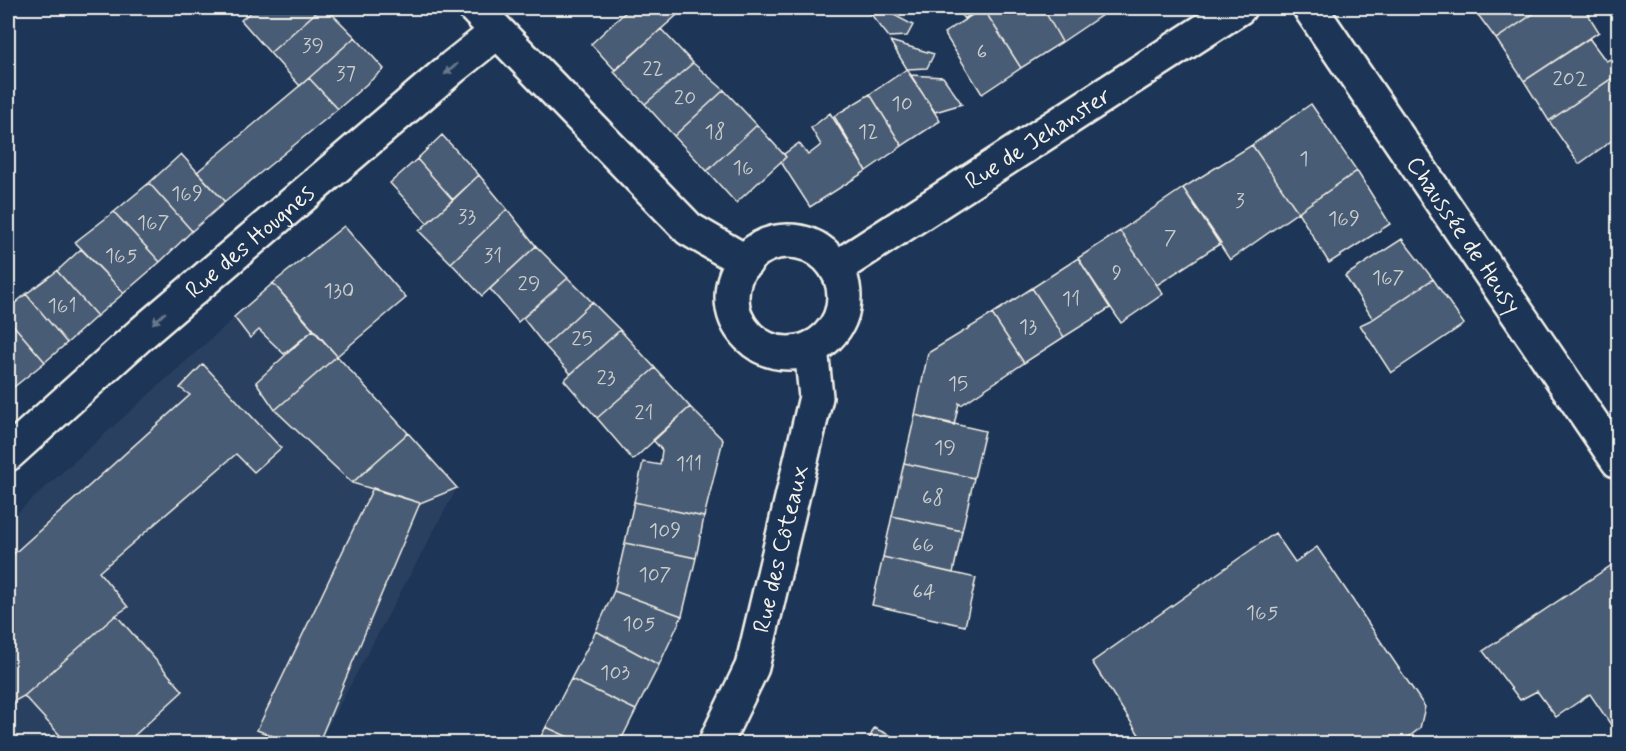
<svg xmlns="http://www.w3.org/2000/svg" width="1626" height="751" font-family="Mynerve,sans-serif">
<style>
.built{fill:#2a4060}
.building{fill:#485b74;stroke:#f4f1e8;stroke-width:1.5}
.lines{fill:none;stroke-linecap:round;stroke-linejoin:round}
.minor-casing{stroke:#f4f1e8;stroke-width:38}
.secondary-casing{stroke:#f4f1e8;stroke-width:38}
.minor{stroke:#1d3557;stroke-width:33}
.secondary{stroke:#1d3557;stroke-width:33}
.oneway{fill:#68778a}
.labels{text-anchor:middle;stroke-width:6;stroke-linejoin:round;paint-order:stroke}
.number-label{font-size:21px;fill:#c9cccb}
.street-label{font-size:24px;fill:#f4f1e8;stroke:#1d3557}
</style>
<rect width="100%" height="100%" fill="#1d3557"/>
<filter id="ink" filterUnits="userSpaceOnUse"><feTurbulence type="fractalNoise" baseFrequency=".0167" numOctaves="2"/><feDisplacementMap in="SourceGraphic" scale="12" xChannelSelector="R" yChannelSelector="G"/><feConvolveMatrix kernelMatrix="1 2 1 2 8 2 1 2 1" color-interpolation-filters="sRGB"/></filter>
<g filter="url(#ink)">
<path class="built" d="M 273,283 L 457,488 L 319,743 L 8,743 L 8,521 Z"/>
<path class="building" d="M 256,8 L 321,8 L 270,53 L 241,20 Z
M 321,8 L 326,8 L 355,37 L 300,86 L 270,53 Z
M 630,8 L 685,8 L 615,70 L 591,44 Z
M 866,8 L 881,8 L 913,25 L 907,36 L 889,37 Z
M 956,8 L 982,8 L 964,19 Z
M 983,8 L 1021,68 L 982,94 L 944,33 Z
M 983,8 L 1043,8 L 1062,42 L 1021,68 Z
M 1043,8 L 1098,8 L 1102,15 L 1062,42 Z
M 1473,8 L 1542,8 L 1496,39 Z
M 1542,8 L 1584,8 L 1599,32 L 1524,81 L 1496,39 Z
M 661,29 L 693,63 L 645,104 L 614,72 Z
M 355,37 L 384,69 L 338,109 L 309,78 Z
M 1589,38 L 1606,61 L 1613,58 L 1614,47 L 1618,44 L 1618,74 L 1549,121 L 1524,81 Z
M 890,41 L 934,54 L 927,68 L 907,69 Z
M 693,63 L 724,90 L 674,136 L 645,104 Z
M 907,69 L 940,121 L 902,146 L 870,94 Z
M 910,75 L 943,77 L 962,104 L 935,112 Z
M 1615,76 L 1618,81 L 1618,136 L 1579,164 L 1549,121 Z
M 309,78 L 338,109 L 225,202 L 197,172 Z
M 724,90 L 757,125 L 707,171 L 674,136 Z
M 870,94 L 902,146 L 866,171 L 834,116 Z
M 1311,104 L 1357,171 L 1298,212 L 1252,145 Z
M 830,113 L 866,171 L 810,207 L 781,162 L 786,157 L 784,154 L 799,143 L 808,155 L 821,145 L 811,128 Z
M 757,125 L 786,157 L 736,203 L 707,171 Z
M 442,135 L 479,175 L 453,200 L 417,159 Z
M 1252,145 L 1298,212 L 1230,260 L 1183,188 Z
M 181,154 L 225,202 L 192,231 L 149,183 Z
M 417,159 L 453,200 L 427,223 L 390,183 Z
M 1357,171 L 1390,224 L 1329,263 L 1298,212 Z
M 479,175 L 507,209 L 451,263 L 419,231 Z
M 149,183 L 192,231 L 160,262 L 114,212 Z
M 1183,188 L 1221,243 L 1157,285 L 1120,231 Z
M 507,209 L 536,246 L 482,296 L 451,263 Z
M 114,212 L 160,262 L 124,293 L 75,242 Z
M 344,226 L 406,298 L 337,356 L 273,283 Z
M 1120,231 L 1163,294 L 1121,323 L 1078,258 Z
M 1402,239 L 1433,279 L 1373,319 L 1345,276 Z
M 536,246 L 568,278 L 518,322 L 490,289 Z
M 81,249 L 124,293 L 97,316 L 57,271 Z
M 1078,258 L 1110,308 L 1064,337 L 1032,288 Z
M 57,271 L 97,316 L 67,343 L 26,294 Z
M 568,278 L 592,302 L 545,346 L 523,318 Z
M 1433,279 L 1464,324 L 1391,373 L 1360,325 L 1373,319 Z
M 273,283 L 313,330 L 284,354 L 259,330 L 250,338 L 234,317 Z
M 1032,288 L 1064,337 L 1024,363 L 992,314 Z
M 26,294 L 67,343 L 45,362 L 8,319 L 8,309 Z
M 592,302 L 620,330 L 571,374 L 545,346 Z
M 992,314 L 1024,363 L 961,405 L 959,403 L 954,425 L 915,415 L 928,353 Z
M 8,319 L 45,362 L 14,387 L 8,379 Z
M 313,330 L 337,356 L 275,410 L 256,382 Z
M 620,330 L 655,368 L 597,418 L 564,380 Z
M 337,356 L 408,433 L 352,483 L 275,410 Z
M 203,364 L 281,448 L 254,472 L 236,454 L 99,572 L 128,607 L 116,615 L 24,696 L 13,702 L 8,696 L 8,559 L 190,395 L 180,388 Z
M 655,368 L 690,407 L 633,460 L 597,418 Z
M 690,407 L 723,440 L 704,517 L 634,502 L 643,462 L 660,465 L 662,450 L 653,440 Z
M 915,415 L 985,431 L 974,478 L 904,463 Z
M 408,433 L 457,488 L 420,503 L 352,483 Z
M 904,463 L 974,478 L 962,531 L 892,516 Z
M 373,488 L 420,503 L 318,744 L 293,744 L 257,730 Z
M 634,502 L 704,517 L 696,558 L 625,543 Z
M 892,516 L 962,531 L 953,573 L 883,557 Z
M 1275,533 L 1295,562 L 1317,547 L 1425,707 L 1420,728 L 1400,744 L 1145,744 L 1092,662 Z
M 625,543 L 696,558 L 682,616 L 614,591 Z
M 883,557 L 976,578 L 965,626 L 872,605 Z
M 1618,561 L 1618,735 L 1590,694 L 1556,717 L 1537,691 L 1520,700 L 1483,651 Z
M 614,591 L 682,616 L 659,665 L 596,631 Z
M 116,615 L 183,691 L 125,744 L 68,744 L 24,696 Z
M 596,631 L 659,665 L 636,710 L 571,679 Z
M 571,679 L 636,710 L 619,744 L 584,744 L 546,727 Z
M 546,727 L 584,744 L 537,744 Z
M 874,728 L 909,744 L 867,744 Z"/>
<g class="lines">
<g class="minor-casing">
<g id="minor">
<path d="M 475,8 L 689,229 L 746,262"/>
<circle cx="788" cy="297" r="56"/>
<path id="s1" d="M 836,268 L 1239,8"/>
<path id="s2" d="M 8,454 L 141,334 L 453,67 L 497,32"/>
<path id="s3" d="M 715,744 L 752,667 L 816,397 L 811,348"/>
</g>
</g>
<g class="secondary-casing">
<g id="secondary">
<path id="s4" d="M 1310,8 L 1618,461"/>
</g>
</g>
<use href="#minor" class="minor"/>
<use href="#secondary" class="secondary"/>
</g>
<defs><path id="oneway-solid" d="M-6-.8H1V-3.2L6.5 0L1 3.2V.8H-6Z" transform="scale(1.5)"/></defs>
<g class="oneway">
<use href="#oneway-solid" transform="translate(451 69) rotate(140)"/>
<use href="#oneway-solid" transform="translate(159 318) rotate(139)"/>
</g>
</g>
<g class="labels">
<g class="number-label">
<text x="313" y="52">39</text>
<text x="982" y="58">6</text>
<text x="653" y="75">22</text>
<text x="346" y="80">37</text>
<text x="1570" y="85">202</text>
<text x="685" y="104">20</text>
<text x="902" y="110">10</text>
<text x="715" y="138">18</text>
<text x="868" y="138">12</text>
<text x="1304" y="165">1</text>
<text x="743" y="174">16</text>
<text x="187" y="200">169</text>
<text x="1240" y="207">3</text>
<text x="467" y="223">33</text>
<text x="1344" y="225">169</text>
<text x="153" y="229">167</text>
<text x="1170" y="244">7</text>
<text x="121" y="262">165</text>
<text x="493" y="262">31</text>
<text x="1117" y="279">9</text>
<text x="1388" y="284">167</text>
<text x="529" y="290">29</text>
<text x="339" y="297">130</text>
<text x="1071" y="305">11</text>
<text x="62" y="312">161</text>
<text x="1028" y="333">13</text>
<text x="582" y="345">25</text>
<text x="606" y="384">23</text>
<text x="958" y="390">15</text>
<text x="644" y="419">21</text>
<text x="945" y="454">19</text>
<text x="689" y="470">111</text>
<text x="933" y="504">68</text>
<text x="665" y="537">109</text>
<text x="923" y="551">66</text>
<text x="655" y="581">107</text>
<text x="924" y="598">64</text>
<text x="1262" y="619">165</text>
<text x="639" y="630">105</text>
<text x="615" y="679">103</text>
</g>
<g class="street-label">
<text dy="8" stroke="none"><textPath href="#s1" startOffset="240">Rue de Jehanster</textPath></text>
<text dy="8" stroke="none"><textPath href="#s4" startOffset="274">Chaussée de Heusy</textPath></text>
<text dy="8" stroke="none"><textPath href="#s2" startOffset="322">Rue des Hougnes</textPath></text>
<text dy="8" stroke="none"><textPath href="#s3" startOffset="207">Rue des Côteaux</textPath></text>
</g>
</g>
<rect width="1626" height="751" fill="none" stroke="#1d3557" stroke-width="30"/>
<rect x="15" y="15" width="1596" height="721" fill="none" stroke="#f4f1e8" stroke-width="2" filter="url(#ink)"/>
</svg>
